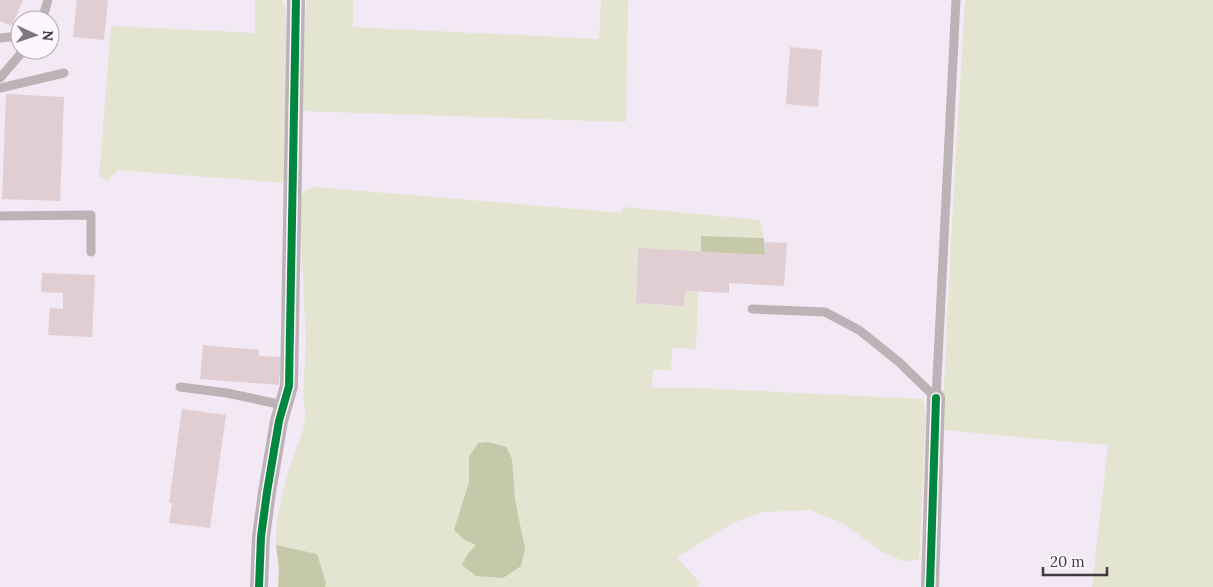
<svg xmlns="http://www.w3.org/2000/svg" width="1213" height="587" font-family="Lora,serif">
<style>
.green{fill:#e3e5d0}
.forest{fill:#c5c8a9}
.building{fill:#e0ced2}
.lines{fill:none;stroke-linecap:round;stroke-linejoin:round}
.lane{stroke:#bdb2b5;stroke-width:9}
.street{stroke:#bdb2b5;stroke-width:18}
.cycleway-casing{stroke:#fdf6fe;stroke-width:11}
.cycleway{stroke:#00873e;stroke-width:8}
</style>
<rect width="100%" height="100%" fill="#f2e9f4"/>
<path class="green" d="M 255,0 L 280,0 L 283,2 L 286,9 L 286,183 L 118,170 L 107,181 L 99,177 L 111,26 L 255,33 Z
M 306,0 L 353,0 L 353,27 L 599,39 L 601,0 L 628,0 L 626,122 L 300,111 C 301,74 305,37 306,0 Z
M 965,0 L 1213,0 L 1213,587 L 1092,587 L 1108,445 L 942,430 L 952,221 Z
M 315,187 L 622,213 L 623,207 L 760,220 L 764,238 L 701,236 L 701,252 L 638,249 L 636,303 L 684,306 L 685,291 L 698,292 L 696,349 L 672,348 L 671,370 L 653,370 L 652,388 L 696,388 L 923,399 L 926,414 L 919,560 L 903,561 L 884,553 L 842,523 L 810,510 L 763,512 L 733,523 L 677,557 L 701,584 L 696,587 L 325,587 L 326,583 L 317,554 L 276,545 C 275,522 281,496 288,473 C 294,451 311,422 303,399 L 306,341 L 299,197 L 307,190 Z"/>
<path class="forest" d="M 701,236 L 764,238 L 765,255 L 701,252 Z
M 488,442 L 506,447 L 512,459 L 515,500 L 525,549 L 521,566 L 503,578 L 476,576 L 462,565 L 467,555 L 476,545 L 465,540 L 454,530 L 469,482 L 469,457 L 478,443 Z
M 276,545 L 317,554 L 326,583 L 325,587 L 278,587 L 279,569 Z"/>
<path class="building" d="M 0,0 L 23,0 L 12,26 L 0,21 Z
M 77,0 L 108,0 L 104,40 L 73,37 Z
M 790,47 L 822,50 L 818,107 L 786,104 Z
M 6,94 L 64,97 L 60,201 L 2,199 Z
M 765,242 L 787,243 L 784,286 L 729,283 L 729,293 L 685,291 L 684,306 L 636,303 L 638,248 L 765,255 Z
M 42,273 L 95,275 L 92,337 L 48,335 L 50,308 L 63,309 L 63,293 L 41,292 Z
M 203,345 L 259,350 L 259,356 L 281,357 L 279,385 L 200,379 Z
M 182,409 L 226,415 L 210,528 L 169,523 L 172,503 L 169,503 Z"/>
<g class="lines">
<path class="lane" d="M 42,20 L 48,0
M 0,38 L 20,36
M 0,78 L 24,50
M 0,88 L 64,73
M 0,216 L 91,215 L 91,252
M 752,309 L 825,312 L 859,330 L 899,362 L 936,398
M 180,387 L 227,393 L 283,405
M 936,398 L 956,0"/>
<path class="street" d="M 259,587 L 261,537 L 267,492 L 279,421 L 289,386 L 296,0
M 930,587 L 936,398"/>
<g class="cycleway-casing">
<path id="cycleway" d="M 259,587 L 261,537 L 267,492 L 279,421 L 289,386 L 296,0
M 930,587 L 936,398"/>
</g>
<use href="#cycleway" class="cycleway"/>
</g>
<g transform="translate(35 35) rotate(93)"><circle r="24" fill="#fdf6fe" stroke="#b2abb3"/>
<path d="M0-4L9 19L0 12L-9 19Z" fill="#7f7780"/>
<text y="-8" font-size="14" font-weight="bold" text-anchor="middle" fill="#413a42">N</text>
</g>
<path d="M1043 567v8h64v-8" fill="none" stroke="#413a42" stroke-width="2.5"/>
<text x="1050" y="567" font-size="15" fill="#413a42" stroke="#fdf6fe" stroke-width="4" paint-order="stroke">20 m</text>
</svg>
